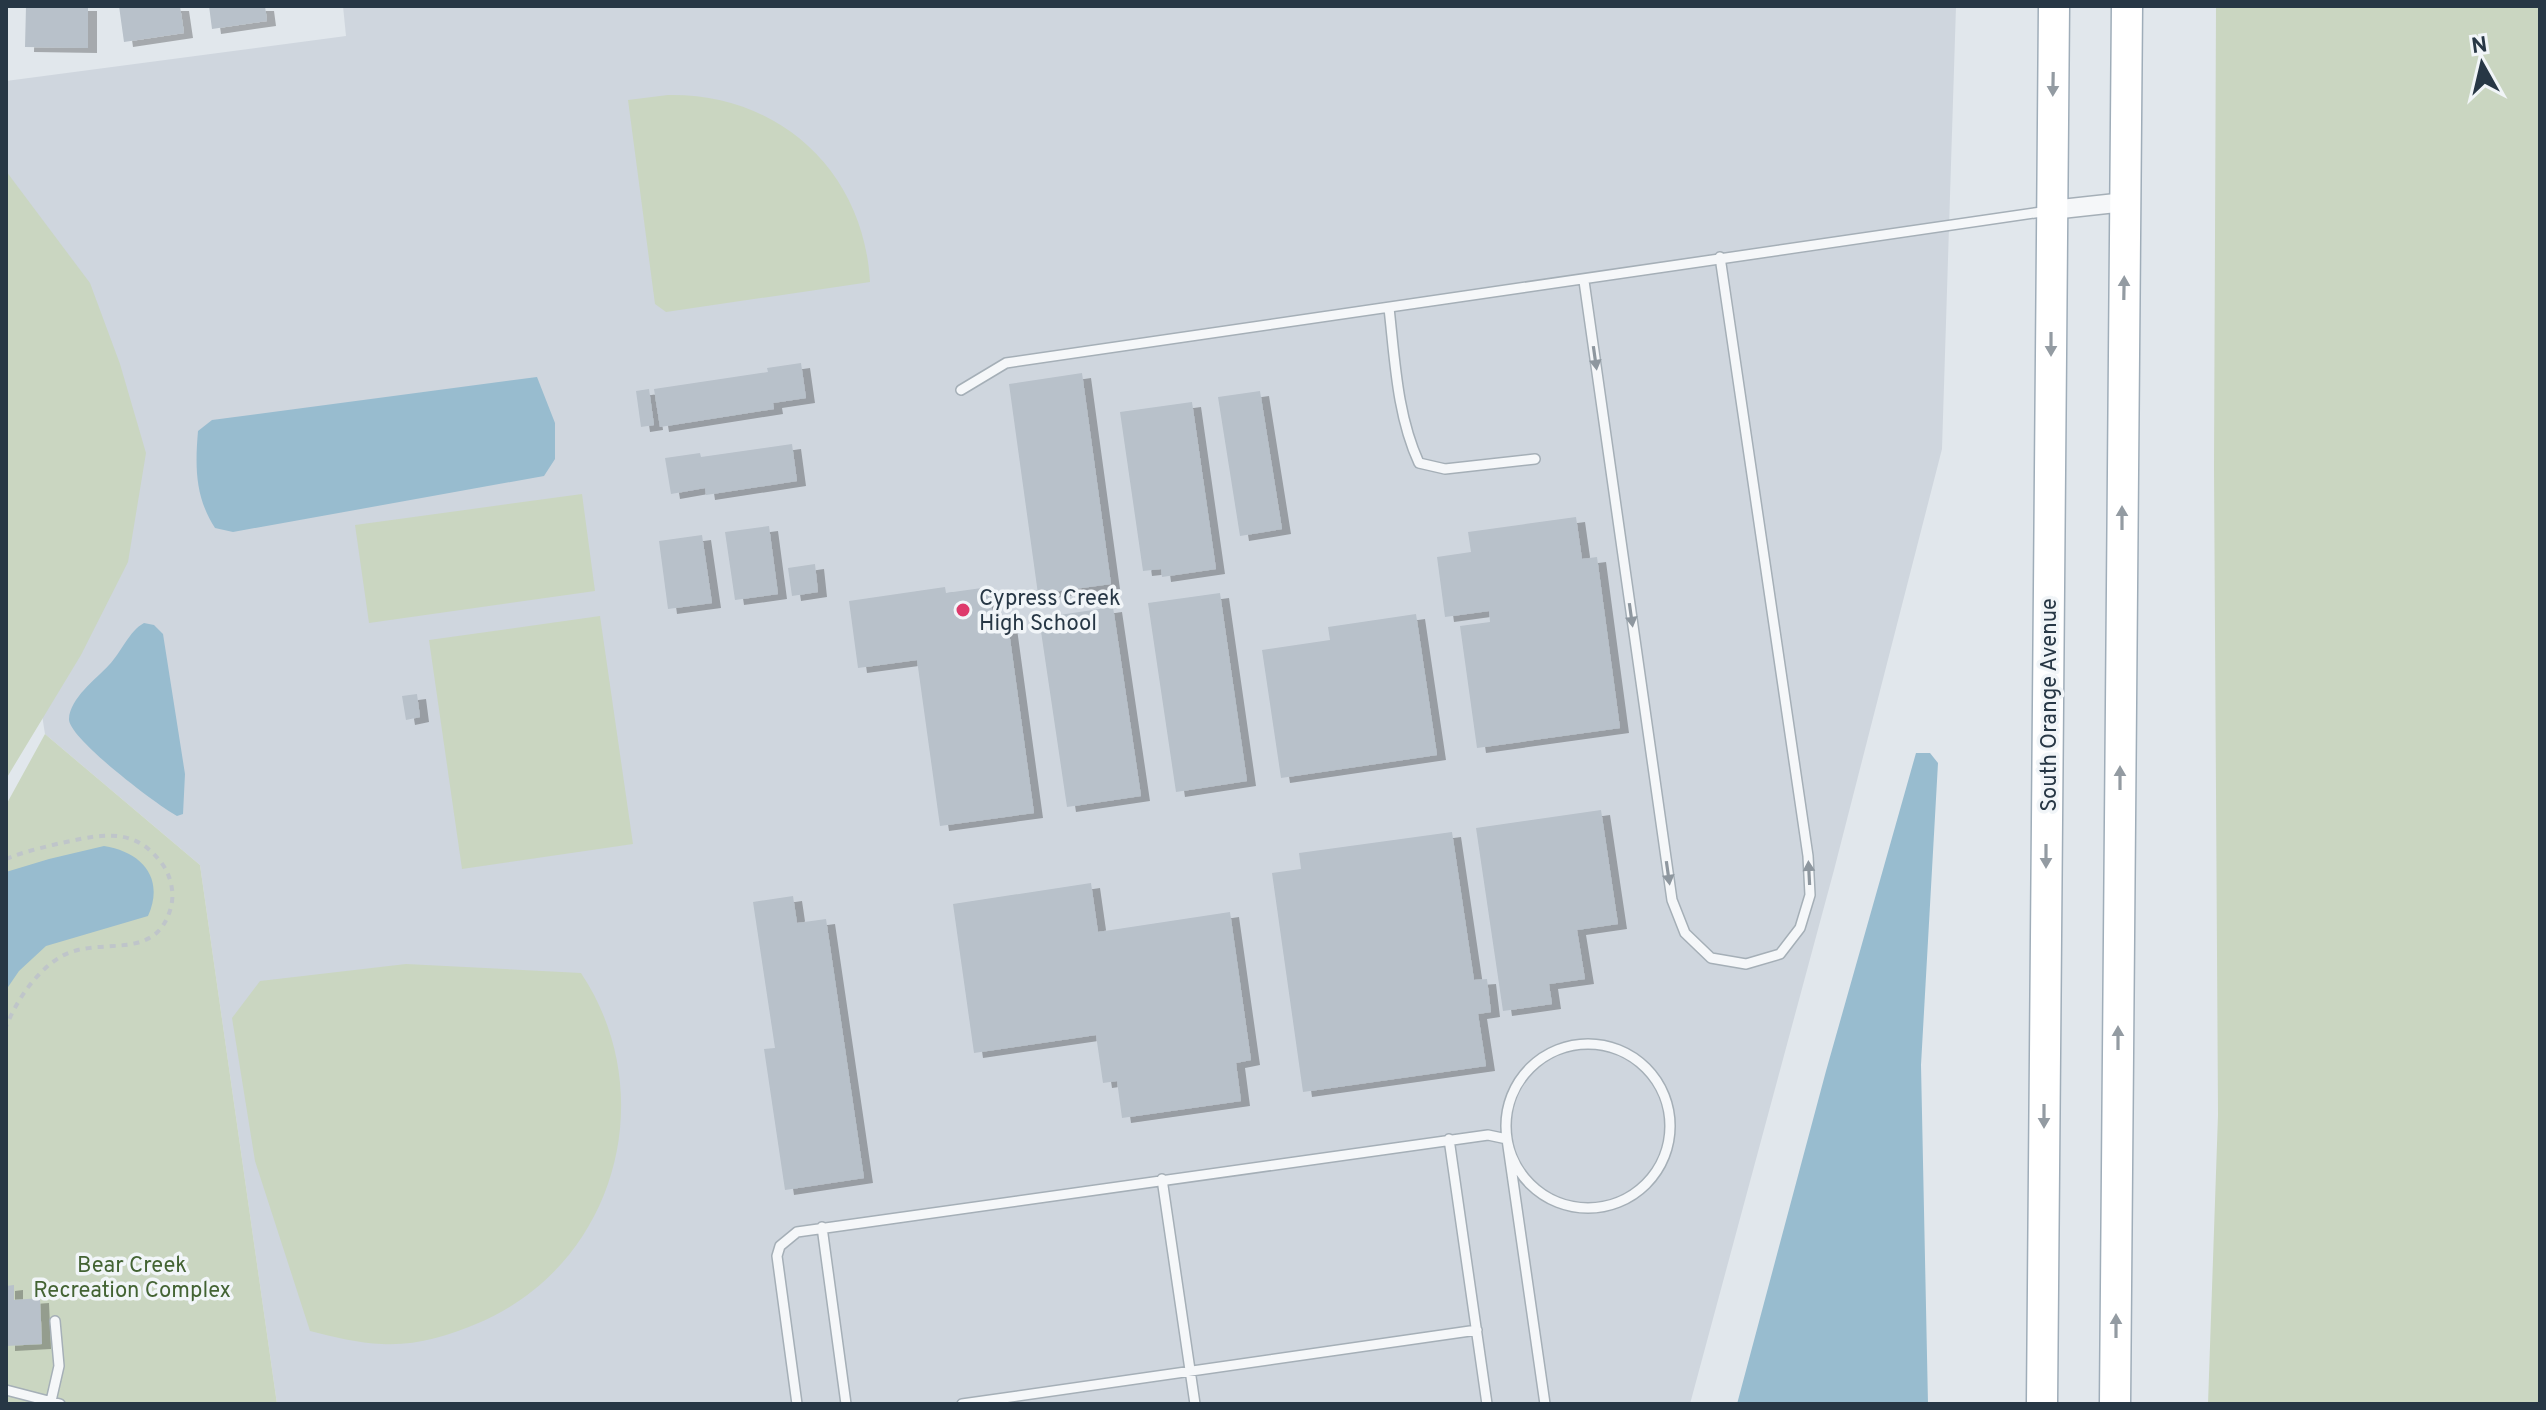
<svg xmlns="http://www.w3.org/2000/svg" width="2546" height="1410" font-family="Overpass,sans-serif">
<style>
.built{fill:#cfd6de}
.green{fill:#cad6c1}
.water{fill:#98bccf}
.building{fill:#b8c1ca;filter:url(#shadow)}
.lines{fill:none;stroke-linecap:round;stroke-linejoin:round}
.service-casing{stroke:#a5afb7;stroke-width:12}
.minor-casing{stroke:#a5afb7;stroke-width:21}
.primary-casing{stroke:#9fadb9;stroke-width:33}
.path{stroke:#bfc5ca;stroke-width:4;stroke-dasharray:6 6;stroke-linecap:butt}
.service{stroke:#f5f7f9;stroke-width:9}
.minor{stroke:#f5f7f9;stroke-width:18}
.primary{stroke:#fff;stroke-width:30}
.oneway{fill:#939ba2}
.oneway2{fill:#8e979f}
.poi-dot{fill:#de396b;stroke:#f1f5f8;stroke-width:3}
.labels{text-anchor:middle;stroke-width:7;stroke-linejoin:round;paint-order:stroke}
.poi-label{font-size:22px;fill:#273745;stroke:#f1f5f8;text-anchor:start}
.street-label{font-size:22px;fill:#273745;stroke:#f1f5f8}
.park-label{font-size:22px;fill:#436333;stroke:#f1f5f8}
</style>
<defs>
<filter id="shadow"><feDropShadow dx="9" dy="5" stdDeviation="0" flood-color="#0004"/></filter>
</defs>
<rect width="100%" height="100%" fill="#e1e7ec"/>
<path class="built" d="M 343,6 L 1956,6 L 1942,449 L 1834,870 L 1690,1404 L 277,1404 L 200,865 L 45,734 L 6,486 L 6,81 L 346,36 Z"/>
<path class="green" d="M 2216,6 L 2540,6 L 2540,1404 L 2208,1404 L 2218,1115 L 2214,468 Z
M 668,95 C 779,93 864,171 870,282 L 666,312 L 655,304 L 628,100 Z
M 6,171 L 90,283 L 120,364 L 146,453 L 128,562 L 81,655 L 6,779 Z
M 582,494 L 595,591 L 369,623 L 355,525 Z
M 600,616 L 633,844 L 462,869 L 429,640 Z
M 45,734 L 200,865 L 277,1404 L 6,1404 L 6,805 Z
M 406,964 L 581,973 C 663,1096 615,1267 476,1324 C 448,1336 414,1346 382,1344 C 358,1343 334,1337 310,1331 L 255,1161 L 232,1018 L 260,981 Z"/>
<path class="water" d="M 537,377 L 555,423 L 555,459 L 544,476 L 233,532 L 215,528 C 195,497 195,467 198,431 L 212,420 Z
M 144,623 L 154,625 L 163,634 L 185,774 L 183,814 L 177,816 C 157,805 68,738 69,719 C 70,698 96,679 109,665 C 121,653 129,631 144,623 Z
M 1916,753 L 1930,753 L 1938,763 L 1921,1065 L 1928,1404 L 1737,1404 L 1826,1071 Z
M 104,846 C 142,852 165,878 148,916 L 46,946 L 19,971 L 6,990 L 6,872 L 49,859 Z"/>
<path class="building" d="M 26,6 L 88,6 L 88,48 L 25,47 Z
M 119,6 L 180,6 L 184,33 L 124,42 Z
M 209,6 L 265,6 L 267,21 L 212,29 Z
M 801,363 L 806,398 L 773,403 L 774,409 L 660,427 L 654,389 L 768,372 L 767,368 Z
M 1082,373 L 1111,584 L 1038,594 L 1009,384 Z
M 649,389 L 654,425 L 641,427 L 636,391 Z
M 1260,391 L 1282,529 L 1240,536 L 1218,397 Z
M 1192,402 L 1216,569 L 1162,577 L 1161,569 L 1143,571 L 1120,412 Z
M 792,444 L 797,481 L 706,495 L 705,488 L 671,494 L 665,458 L 700,453 L 701,457 Z
M 1576,517 L 1582,559 L 1597,557 L 1620,728 L 1477,748 L 1460,626 L 1490,622 L 1489,611 L 1445,617 L 1437,557 L 1471,552 L 1468,532 Z
M 769,526 L 778,594 L 735,600 L 725,532 Z
M 702,535 L 712,603 L 668,609 L 659,541 Z
M 815,564 L 818,592 L 792,596 L 788,568 Z
M 945,587 L 946,593 L 989,587 L 994,626 L 1008,624 L 1034,813 L 940,826 L 917,660 L 858,668 L 849,601 Z
M 1220,593 L 1247,781 L 1176,792 L 1148,603 Z
M 1113,607 L 1141,796 L 1067,807 L 1039,618 Z
M 1416,614 L 1437,755 L 1281,778 L 1262,650 L 1330,640 L 1328,627 Z
M 417,694 L 420,717 L 406,720 L 402,696 Z
M 1601,810 L 1618,924 L 1577,930 L 1585,979 L 1549,984 L 1552,1004 L 1503,1011 L 1476,828 Z
M 1452,832 L 1474,980 L 1487,979 L 1491,1012 L 1478,1014 L 1486,1066 L 1303,1092 L 1272,873 L 1301,869 L 1299,853 Z
M 1091,883 L 1098,932 L 1230,912 L 1251,1060 L 1236,1063 L 1241,1101 L 1122,1118 L 1117,1081 L 1103,1083 L 1096,1035 L 974,1053 L 953,904 Z
M 793,896 L 797,923 L 826,919 L 864,1178 L 785,1190 L 764,1049 L 775,1048 L 753,902 Z
M 14,1285 L 14,1300 L 40,1298 L 42,1344 L 6,1346 L 6,1286 Z"/>
<g class="lines">
<g class="service-casing">
<path id="service" d="M 1584,281 L 1672,900 L 1685,933 L 1711,958 L 1746,964 L 1780,954 L 1800,928 L 1810,895 L 1808,856 L 1720,257
M 1389,308 C 1395,361 1397,415 1419,463 L 1445,469 L 1535,459
M 961,390 L 1006,363 L 2048,211
M1506 1126a82 82 0 1 1 164 0a82 82 0 1 1-164 0Z
M 1449,1139 L 1487,1404
M 1162,1179 L 1195,1404
M 822,1227 L 846,1404
M 6,1390 L 60,1404
M 51,1401 L 59,1366 L 55,1321
M 797,1404 L 777,1256 L 780,1246 L 797,1232 L 1488,1135 L 1507,1139 L 1545,1404
M 962,1404 L 1477,1330"/>
</g>
<g class="minor-casing">
<path id="minor" d="M 2052,210 L 2125,202"/>
</g>
<g class="primary-casing">
<path id="primary" d="M 2042,1404 L 2054,6
M 2115,1404 L 2127,6"/>
</g>
<path class="path" d="M 6,859 C 23,851 83,837 101,836 C 127,834 144,841 160,861 C 170,873 175,891 171,907 C 156,964 100,935 62,956 C 37,970 16,1001 6,1027"/>
<use href="#service" class="service"/>
<use href="#minor" class="minor"/>
<use href="#primary" class="primary"/>
</g>
<defs><path id="oneway-solid" d="M-6-.8H1V-3.2L6.5 0L1 3.2V.8H-6Z" transform="scale(2)"/></defs>
<g class="oneway">
<use href="#oneway-solid" transform="translate(2053 84) rotate(91)"/>
<use href="#oneway-solid" transform="translate(2124 288) rotate(-89)"/>
<use href="#oneway-solid" transform="translate(2051 344) rotate(90)"/>
<use href="#oneway-solid" transform="translate(2122 518) rotate(-90)"/>
<use href="#oneway-solid" transform="translate(2120 778) rotate(-90)"/>
<use href="#oneway-solid" transform="translate(2046 856) rotate(90)"/>
<use href="#oneway-solid" transform="translate(2118 1038) rotate(-90)"/>
<use href="#oneway-solid" transform="translate(2044 1116) rotate(90)"/>
<use href="#oneway-solid" transform="translate(2116 1326) rotate(-90)"/>
</g>
<g class="oneway2">
<use href="#oneway-solid" transform="translate(1595 358) rotate(82)"/>
<use href="#oneway-solid" transform="translate(1631 615) rotate(82)"/>
<use href="#oneway-solid" transform="translate(1668 873) rotate(82)"/>
<use href="#oneway-solid" transform="translate(1809 873) rotate(-93)"/>
</g>
<circle class="poi-dot" cx="963" cy="610" r="8"/>
<g class="labels">
<g class="poi-label">
<text x="979" y="605">Cypress Creek<tspan x="979" dy="25">High School</tspan></text>
</g>
<g class="street-label">
<text transform="translate(2048 705) rotate(-90)" y="8">South Orange Avenue</text>
</g>
<g class="park-label">
<text x="132" y="1272">Bear Creek<tspan x="132" dy="25">Recreation Complex</tspan></text>
</g>
</g>
<rect width="2546" height="1410" fill="none" stroke="#273745" stroke-width="16"/>
<g transform="translate(2482 64) rotate(352)" stroke="#f1f5f8" stroke-width="6" paint-order="stroke">
<path d="M0-6L14 30L0 20L-14 30Z" fill="#273745"/>
<text y="-12" font-size="22" font-weight="bold" text-anchor="middle" fill="#273745">N</text>
</g>
</svg>
